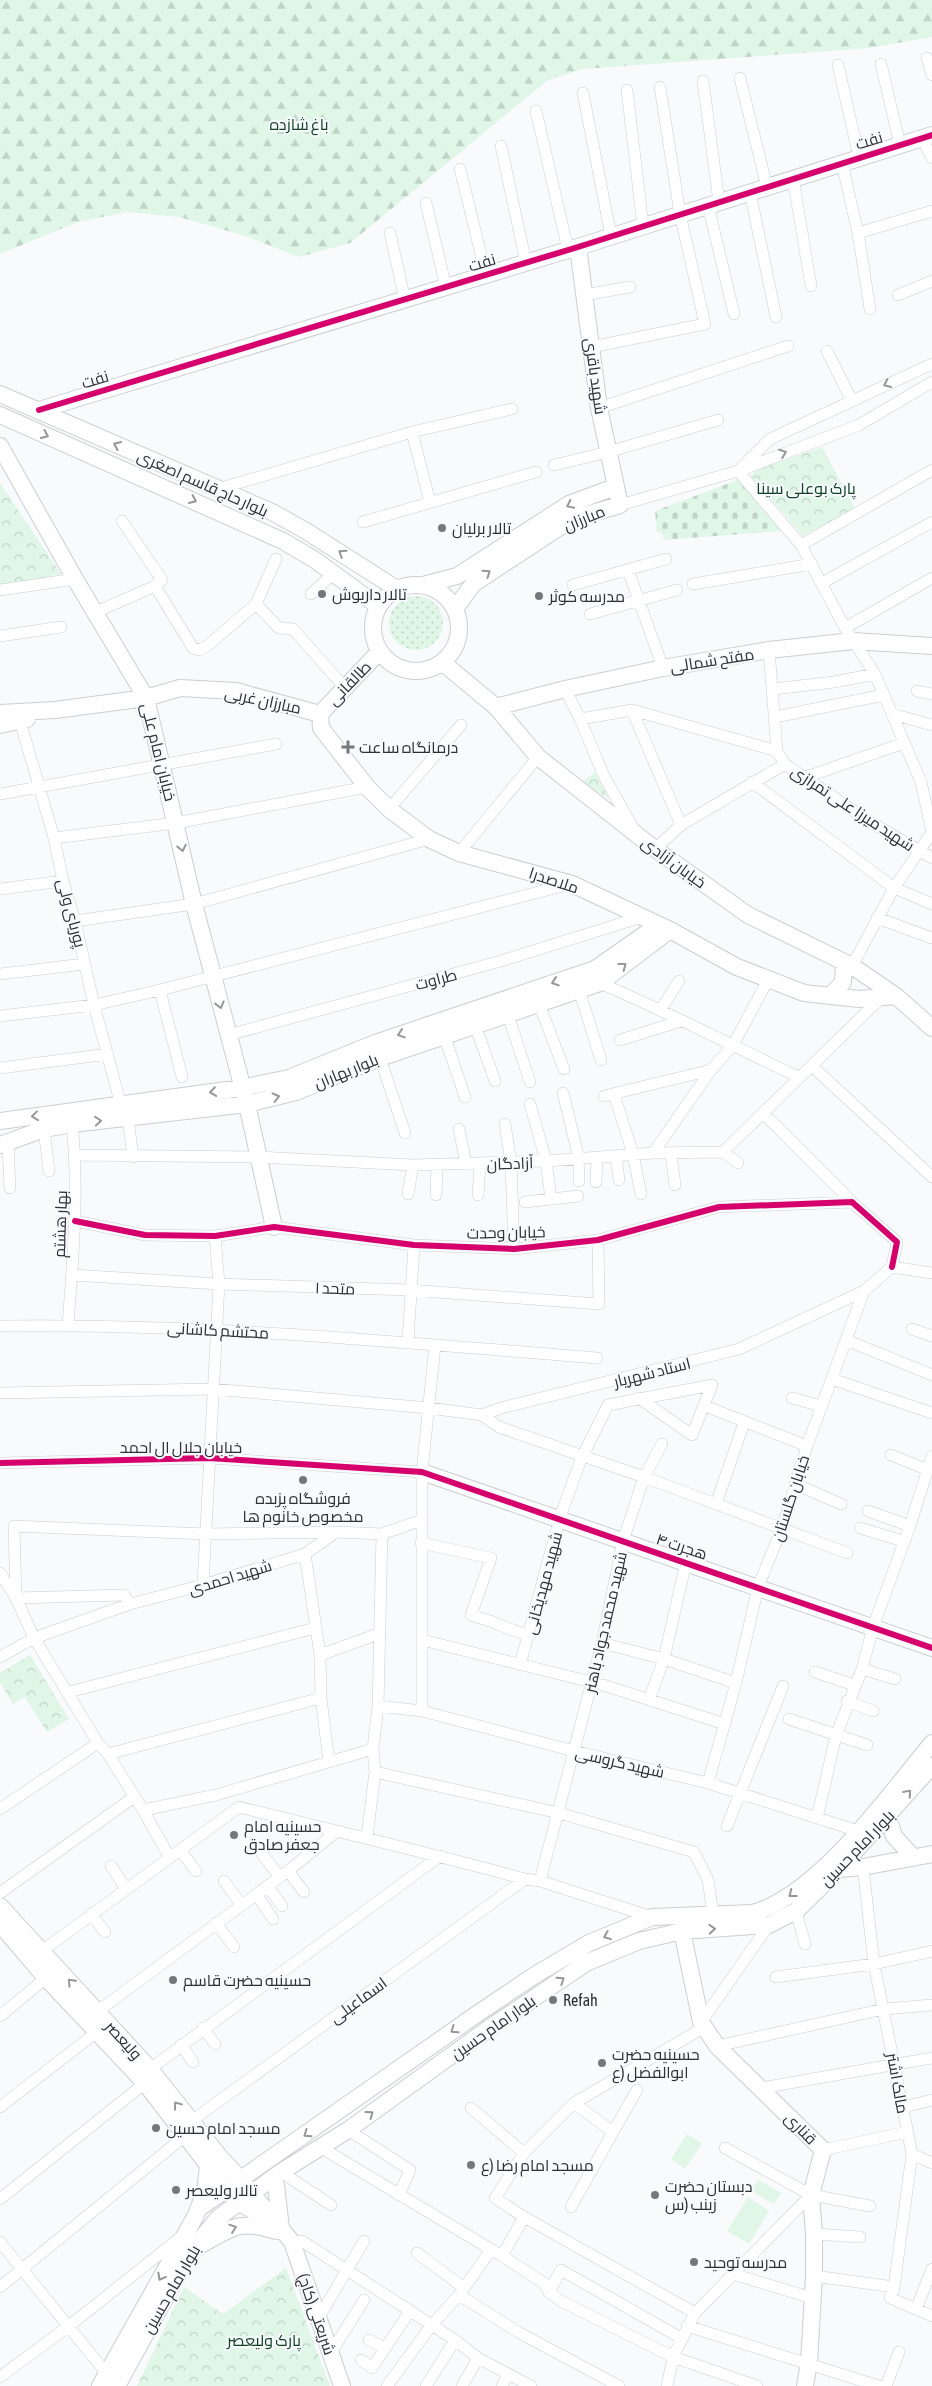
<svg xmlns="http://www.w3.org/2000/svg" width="932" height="2386" font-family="'Asap Condensed',Cairo,sans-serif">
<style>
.grass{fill:url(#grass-dots)}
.forest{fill:url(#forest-firs)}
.cemetery{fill:url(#cemetery-stones)}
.park{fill:url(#park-crowns)}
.pitch{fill:#e0f6e7}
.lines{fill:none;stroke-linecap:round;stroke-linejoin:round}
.street-casing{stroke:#ccced1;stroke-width:12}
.secondary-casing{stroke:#ccced1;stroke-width:18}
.street{stroke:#fefeff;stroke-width:11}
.secondary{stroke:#fefeff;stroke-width:16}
.cycleway-casing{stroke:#f7f9fd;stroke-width:9}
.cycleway{stroke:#d6006c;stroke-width:6}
.oneway{stroke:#96979a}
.poi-dot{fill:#75777b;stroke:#f7f9fd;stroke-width:2}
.labels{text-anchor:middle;stroke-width:4;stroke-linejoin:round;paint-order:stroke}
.park-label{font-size:16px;fill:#0e4222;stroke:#f7f9fd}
.street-label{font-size:16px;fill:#2e3035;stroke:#f7f9fd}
.poi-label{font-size:16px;fill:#2e3035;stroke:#f7f9fd;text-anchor:start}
</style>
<defs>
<pattern id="grass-dots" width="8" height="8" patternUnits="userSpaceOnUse" patternTransform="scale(1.25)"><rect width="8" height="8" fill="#e0f6e7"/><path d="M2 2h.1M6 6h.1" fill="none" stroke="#c0d3c7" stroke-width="1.8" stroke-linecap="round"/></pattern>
<pattern id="forest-firs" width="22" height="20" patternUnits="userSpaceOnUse" patternTransform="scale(1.25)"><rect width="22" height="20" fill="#e0f6e7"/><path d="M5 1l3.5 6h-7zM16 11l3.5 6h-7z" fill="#c0d3c7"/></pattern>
<pattern id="cemetery-stones" width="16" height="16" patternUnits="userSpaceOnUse" patternTransform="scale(1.25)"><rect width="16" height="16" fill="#e0f6e7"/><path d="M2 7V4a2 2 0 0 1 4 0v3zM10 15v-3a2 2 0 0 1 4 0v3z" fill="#c0d3c7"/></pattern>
<pattern id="park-crowns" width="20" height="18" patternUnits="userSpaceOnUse" patternTransform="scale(1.25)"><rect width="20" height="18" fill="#e0f6e7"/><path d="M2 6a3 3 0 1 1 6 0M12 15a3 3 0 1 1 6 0" fill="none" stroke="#c0d3c7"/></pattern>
</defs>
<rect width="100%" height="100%" fill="#f8fafc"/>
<path class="grass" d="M389 623a27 27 0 1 1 54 0a27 27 0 1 1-54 0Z"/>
<path class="forest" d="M 0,0 L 932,0 L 932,37 L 869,48 L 583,69 L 548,80 L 350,243 L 299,257 L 246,236 L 179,217 L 127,212 L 78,222 L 0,254 Z"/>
<path class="cemetery" d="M 740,479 L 781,531 L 664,540 L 661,532 L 657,532 L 655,511 Z"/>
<path class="park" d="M 822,447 L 855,509 L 803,536 L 751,476 L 756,470 Z
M 0,483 L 61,574 L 0,587 Z
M 595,772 L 609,799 L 582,782 Z
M 30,1655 L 69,1719 L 47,1732 L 25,1697 L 13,1704 L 0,1683 L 0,1673 Z
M 286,2268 L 330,2386 L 137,2386 L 184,2287 L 223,2314 Z"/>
<path class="pitch" d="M 687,2134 L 702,2143 L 685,2169 L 671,2159 Z
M 758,2180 L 781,2193 L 774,2204 L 751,2191 Z
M 748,2197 L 769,2211 L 749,2244 L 727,2231 Z"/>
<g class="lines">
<g class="street-casing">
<path id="street" d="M 927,58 L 932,75
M 881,64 L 900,145
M 838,65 L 859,157
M 740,78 L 767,187
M 703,81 L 719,202
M 627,90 L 643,226
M 583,93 L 611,236
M 536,111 L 568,250
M 922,138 L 932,158
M 501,146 L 526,263
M 842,163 L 858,233 L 870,309
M 460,169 L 486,275
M 793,178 L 811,286
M 750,192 L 776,317
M 426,203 L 446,287
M 708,205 L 734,314
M 390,233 L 405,300
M 858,233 L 932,211
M 584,295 L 630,287
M 898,295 L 932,281
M 591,347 L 705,324 L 680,214 L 660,87
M 827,351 L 851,399
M 599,408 L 788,346
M 412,432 L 430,502
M 554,465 L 608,452 L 718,420
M 741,468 L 770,439 L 932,364
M 738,471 L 801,545 L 845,628 L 875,674 L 921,782 L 932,832 L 894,888 L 852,966
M 218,489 L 412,432 L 512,409
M 620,505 L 738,471 L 859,425 L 932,382
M 363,522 L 536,472
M 801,545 L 932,470
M 628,570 L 663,668
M 822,583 L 932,522
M 693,584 L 812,564
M 573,585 L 666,559
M 155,586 L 193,648 L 199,650 L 207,646 L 256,604 L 276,559
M 0,590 L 75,579
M 311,594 L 333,574
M 256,604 L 279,628 L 293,629 L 345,688
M 96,612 L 155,586 L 162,580 L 122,521
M 590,614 L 677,590
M 845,628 L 932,578
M 0,636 L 61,627
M 769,650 L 777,751
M 565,689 L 580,719 L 632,710 L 777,751 L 785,764 L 867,820 L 932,858
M 774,689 L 834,682 L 875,674
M 917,691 L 932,694
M 632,710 L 681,825
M 892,714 L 932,725
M 775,717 L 884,695
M 580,719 L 604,776 L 634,830
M 20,721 L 54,838 L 63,881 L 75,921 L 94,1005 L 121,1105
M 806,777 L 904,743
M 752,782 L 894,888 L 932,904
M 0,794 L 276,744
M 389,809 L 461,725
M 54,838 L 176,823 L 367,787
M 655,849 L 681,825 L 785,764
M 459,853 L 538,757
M 0,889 L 63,881
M 877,918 L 932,938
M 75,921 L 194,904 L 429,839
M 0,974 L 84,964
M 600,983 C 667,1012 732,1045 798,1077
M 160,990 L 182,1077
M 579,990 L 601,1060
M 539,1004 L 564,1069
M 661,1009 L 679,981
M 508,1015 L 530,1082
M 0,1016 L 94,1005 L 160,990 L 570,884
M 475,1025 L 495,1081
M 228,1035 L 501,961 L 642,917
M 444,1035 L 465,1097
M 620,1040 L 681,1021
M 380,1058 L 405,1133
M 812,1066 L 932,1177
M 0,1068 L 108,1054
M 563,1093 L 579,1159 L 579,1181
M 614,1094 L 633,1154 L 641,1194
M 604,1096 L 711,1070
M 530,1104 L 546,1161 L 551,1199
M 763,1113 L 852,1202
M 128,1119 L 133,1157
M 505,1124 L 511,1163 L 514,1249
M 44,1129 L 49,1171
M 459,1129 L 466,1164
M 8,1143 L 10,1188
M 723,1152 L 738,1163
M 653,1153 L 711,1070 L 733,1045 L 768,980
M 671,1154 L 675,1185
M 75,1155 L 258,1157 L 413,1165 L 546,1161 L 653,1153 L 723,1152 L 882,997
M 616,1156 L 619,1180
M 596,1182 L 597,1159
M 408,1194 L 413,1165
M 436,1195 L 437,1165
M 478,1195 L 480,1164
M 525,1202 L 578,1196
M 75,1221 L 145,1235 L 215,1236 L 274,1227 L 414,1245 L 514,1249 L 598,1240 L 719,1207 L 852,1202 L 897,1242 L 892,1267
M 72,1275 L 219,1284 L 410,1290 L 599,1304 L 598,1240
M 68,1325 C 73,1258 79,1191 72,1124
M 0,1326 C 200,1323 398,1342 597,1358
M 912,1329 L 932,1336
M 846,1340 L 932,1375
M 408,1341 L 414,1245
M 832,1379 L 932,1413
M 0,1393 L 213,1389 L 429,1408 L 482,1415 L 501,1408 L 739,1349 L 864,1291
M 792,1398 L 821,1406
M 705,1406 L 807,1446
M 482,1415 L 499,1427 L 644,1477 L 847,1553
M 891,1455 L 928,1470
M 0,1463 L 209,1458 L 422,1472
M 795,1484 L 841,1504
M 716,1504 L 744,1423
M 868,1511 L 910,1526
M 860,1528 L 903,1541
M 421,1543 L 491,1558 L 471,1615 L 493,1622
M 305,1554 L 320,1655 L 321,1698 L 329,1762
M 0,1573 L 16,1598 L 34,1638 L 98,1743 L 108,1754 L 143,1810 L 170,1858
M 203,1585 L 219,1284 L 215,1236
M 130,1604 L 124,1595 L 16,1598 L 14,1526 L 206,1534 L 336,1532
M 497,1624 L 529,1636
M 422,1640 L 591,1682
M 602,1643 L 664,1659 L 736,1683
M 320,1655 L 378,1634
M 0,1657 L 34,1638 L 130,1604 L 203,1585 L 305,1554 L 336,1532 L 382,1534 L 422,1520
M 520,1665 L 561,1514 L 582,1457 L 608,1405 L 712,1385 L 692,1435 L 639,1398
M 862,1669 L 895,1679
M 815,1672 L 854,1685
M 603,1685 L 725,1724
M 69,1692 L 315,1628
M 649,1700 L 664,1659 L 686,1562
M 847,1701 L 873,1711
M 378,1706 L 422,1711 L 574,1751 L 708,1783 L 858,1831
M 422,1711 L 422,1472 L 435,1345
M 789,1719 L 867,1745
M 108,1754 L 321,1698
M 375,1772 L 559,1813 L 694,1852 L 708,1880 L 713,1914
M 708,1783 L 736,1683 L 758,1587 L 782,1528 L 807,1446 L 864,1291 L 892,1267 L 932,1273
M 0,1809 L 98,1743
M 143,1810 L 216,1795 L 373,1749
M 817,1818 L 836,1736 L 862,1669 L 873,1627 L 910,1526 L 932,1456
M 727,1826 L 783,1686
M 367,1837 L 375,1772 L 373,1749 L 378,1706 L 382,1534
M 181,1851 L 196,1871
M 262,1854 L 280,1877
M 111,1866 L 126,1889
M 863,1867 L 874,1964 L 912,2154 L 894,2287 L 890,2298 L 932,2316
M 288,1871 L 304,1892
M 224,1881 L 241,1904
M 540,1881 L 602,1643 L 623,1541 L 644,1477 L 662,1444
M 267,1886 L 282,1906
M 0,1893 L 134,1797
M 256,1894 L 273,1919
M 796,1911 L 805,1944
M 91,1914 L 105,1932
M 216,1923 L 234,1947
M 42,1951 L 239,1807 C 334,1831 430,1853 525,1879 L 540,1881 L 652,1917
M 776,1977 L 874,1964 L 932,1951
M 98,2011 L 288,1871 L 336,1832
M 0,2016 L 46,1978
M 701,2022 L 769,1925
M 203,2028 L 215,2044
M 181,2045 L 193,2062
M 717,2046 L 884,2009 L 932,2005
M 150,2069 L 440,1856
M 761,2088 L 932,2058
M 0,2107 L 97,2032
M 903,2107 L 932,2100
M 471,2108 L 524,2153
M 190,2122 L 525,1879
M 348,2130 L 410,2170 L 399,2195
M 613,2132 L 637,2090
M 320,2147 L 502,2256 L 544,2283 L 549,2292 L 561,2301 L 673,2357 L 757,2386
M 725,2148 L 811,2195 L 870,2206
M 823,2150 L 907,2132
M 912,2154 L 932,2163
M 281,2172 L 331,2205
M 0,2199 L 145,2083
M 571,2207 L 613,2132 L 574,2103
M 814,2234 L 860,2237
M 0,2242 L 107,2374
M 292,2242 L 302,2241 L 455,2340 L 478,2358 L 531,2386
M 417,2253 L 463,2287
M 502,2256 L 524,2217
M 733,2274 L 812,2298
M 814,2276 L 894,2287
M 0,2287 L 185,2136
M 549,2292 L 561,2270 L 681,2338
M 459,2295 L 518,2332 L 619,2386
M 916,2309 L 932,2269
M 695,2313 L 524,2217 L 495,2198 L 524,2153 L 574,2103 L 703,2028
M 318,2319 L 364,2241
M 687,2326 L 879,2386
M 369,2340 L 385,2348
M 330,2354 L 364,2300
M 361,2360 L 372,2368 L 410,2311
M 0,2377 L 69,2326 L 181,2237
M 387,2386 L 431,2326 L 459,2295 L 491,2250
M 426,2386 L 455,2340
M 462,2386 L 478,2358
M 502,2386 L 508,2374
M 667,2386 L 673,2357 L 695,2313 L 811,2195
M 886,2386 L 899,2352"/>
</g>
<g class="secondary-casing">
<path id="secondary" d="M 0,394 L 272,512 L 306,531 L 397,589
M 39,410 L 578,247 L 932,135
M 0,415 L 283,541 L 315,560 L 378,606
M 0,446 L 75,579 L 146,698 L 194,904 L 247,1104 L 274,1227
M 423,585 L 457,576 L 569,504 L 615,487
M373 628a43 43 0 1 1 86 0a43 43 0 1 1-86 0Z
M 455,609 L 473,584 L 572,519 L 620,505 L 599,408 L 578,247
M 442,662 L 496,707 L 538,757 L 655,849 L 748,915 L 852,966 L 896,996 L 932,1028
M 496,707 L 565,689 L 663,668 L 769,650 L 853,641 L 932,646
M 0,713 L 55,710 L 146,698 L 180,688 L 236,691 L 320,714
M 320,714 L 321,728 L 367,787 L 389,809 L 429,839 L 459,853 L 572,884 L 670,930 L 737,967 L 804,993 L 859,999 L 896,996
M 320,714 L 379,652
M 0,725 L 27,719
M 831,995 L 843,982 L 844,963
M 0,1121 L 241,1088 L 289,1078 L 375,1043 L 595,969 L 658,925
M 0,1145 L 44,1129 L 72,1124 L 247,1104 L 296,1092 L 380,1058 L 600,983 L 670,930
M 422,1472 L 932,1648
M 888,1817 L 894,1836 L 913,1857
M 839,1869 L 863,1867 L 932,1854
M 0,1906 L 150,2069 L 219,2156 L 241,2180 L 292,2242 L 342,2386
M 0,1924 L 46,1978 L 145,2083 L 227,2190 L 240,2203 L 272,2222
M 682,1931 L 701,2022 L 717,2046 L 823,2150 L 811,2195 L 814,2234 L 814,2276 L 809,2363 L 805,2386
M 275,2177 L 281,2228
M 198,2209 L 477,2014 L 535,1975 L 589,1943 L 652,1917 L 753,1913 C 819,1894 888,1796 932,1743
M 199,2246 C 231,2228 239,2219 276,2231
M 100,2386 L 195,2217 L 205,2192 L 208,2167 L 211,2164
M 117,2386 L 191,2251 L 218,2218 L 281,2172 L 348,2130 L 488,2029 L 586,1963 L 639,1941 L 682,1931 L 769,1925 L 796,1911 L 839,1869 L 932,1766"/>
</g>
<use href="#street" class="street"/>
<use href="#secondary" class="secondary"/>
<g class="cycleway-casing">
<path id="cycleway" d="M 39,410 L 578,247 L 932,135
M 75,1221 L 145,1235 L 215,1236 L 274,1227 L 414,1245 L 514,1249 L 598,1240 L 719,1207 L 852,1202 L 897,1242 L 892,1267
M 0,1463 L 209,1458 L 422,1472 L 932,1648"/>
</g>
<use href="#cycleway" class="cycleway"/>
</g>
<defs><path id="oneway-chevron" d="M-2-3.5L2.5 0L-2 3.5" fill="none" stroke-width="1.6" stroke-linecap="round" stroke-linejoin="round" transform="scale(1.25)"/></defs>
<g class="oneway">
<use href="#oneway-chevron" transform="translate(887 384) rotate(156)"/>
<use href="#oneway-chevron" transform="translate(45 435) rotate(24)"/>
<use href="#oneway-chevron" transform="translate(117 445) rotate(-156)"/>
<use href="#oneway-chevron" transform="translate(783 453) rotate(-21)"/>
<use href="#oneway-chevron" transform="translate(193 500) rotate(25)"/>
<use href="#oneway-chevron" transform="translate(570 505) rotate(154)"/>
<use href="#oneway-chevron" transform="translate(342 553) rotate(-147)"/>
<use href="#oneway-chevron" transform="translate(487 573) rotate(-35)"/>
<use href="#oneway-chevron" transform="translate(182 848) rotate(78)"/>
<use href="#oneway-chevron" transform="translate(623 966) rotate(-37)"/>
<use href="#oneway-chevron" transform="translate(555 982) rotate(162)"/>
<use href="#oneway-chevron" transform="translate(220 1005) rotate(76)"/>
<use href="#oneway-chevron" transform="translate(401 1034) rotate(162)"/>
<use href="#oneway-chevron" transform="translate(213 1092) rotate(172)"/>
<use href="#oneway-chevron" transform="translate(276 1097) rotate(-14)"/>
<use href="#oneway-chevron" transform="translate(35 1116) rotate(173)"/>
<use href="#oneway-chevron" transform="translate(98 1121) rotate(-5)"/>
<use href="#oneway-chevron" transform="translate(908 1793) rotate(-49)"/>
<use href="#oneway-chevron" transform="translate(792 1894) rotate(142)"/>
<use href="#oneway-chevron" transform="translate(712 1929) rotate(-3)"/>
<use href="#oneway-chevron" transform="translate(607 1936) rotate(158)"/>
<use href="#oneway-chevron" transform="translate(561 1980) rotate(-34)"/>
<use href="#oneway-chevron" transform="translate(71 1982) rotate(-133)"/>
<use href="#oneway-chevron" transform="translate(454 2030) rotate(145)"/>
<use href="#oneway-chevron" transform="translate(177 2105) rotate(-127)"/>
<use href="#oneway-chevron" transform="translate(370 2114) rotate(-36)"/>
<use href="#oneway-chevron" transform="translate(307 2134) rotate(145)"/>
<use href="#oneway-chevron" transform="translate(233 2228) rotate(-19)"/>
<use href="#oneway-chevron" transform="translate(161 2277) rotate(119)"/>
</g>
<g class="poi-dot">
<circle cx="442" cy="528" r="5"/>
<circle cx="322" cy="594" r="5"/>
<circle cx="539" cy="596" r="5"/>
<path d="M345.5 739.5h5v5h5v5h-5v5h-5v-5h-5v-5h5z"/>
<circle cx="303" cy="1480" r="5"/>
<circle cx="234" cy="1835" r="5"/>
<circle cx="173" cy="1980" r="5"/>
<circle cx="553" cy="2000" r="5"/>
<circle cx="602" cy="2063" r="5"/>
<circle cx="156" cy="2128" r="5"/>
<circle cx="471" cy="2165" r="5"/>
<circle cx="176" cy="2190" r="5"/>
<circle cx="655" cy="2195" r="5"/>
<circle cx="694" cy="2262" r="5"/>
</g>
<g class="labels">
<g class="park-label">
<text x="299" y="130">باغ شازده</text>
<text x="806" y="494">پارک بوعلی سینا</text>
<text x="264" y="2346">پارک ولیعصر</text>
</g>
<g class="street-label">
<text transform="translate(869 140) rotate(-17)" y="6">نفت</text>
<text transform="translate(482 262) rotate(-17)" y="6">نفت</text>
<text transform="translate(596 376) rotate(82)" y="6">شهید باقری</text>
<text transform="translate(95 379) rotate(-17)" y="6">نفت</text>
<text transform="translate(203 483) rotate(24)" y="6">بلوار حاج قاسم اصغری</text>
<text transform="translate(584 518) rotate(-22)" y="6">مبارزان</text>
<text transform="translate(712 660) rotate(-9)" y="6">مفتح شمالی</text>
<text transform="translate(349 683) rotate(-46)" y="6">طالقانی</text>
<text transform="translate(263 700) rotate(12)" y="6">مبارزان غربی</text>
<text transform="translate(159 752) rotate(76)" y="6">خیابان امام علی</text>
<text transform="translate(853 808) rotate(33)" y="6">شهید میرزا علی تمرازی</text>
<text transform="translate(674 862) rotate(36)" y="6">خیابان آزادی</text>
<text transform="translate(554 880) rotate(18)" y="6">ملاصدرا</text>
<text transform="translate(72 913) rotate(75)" y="6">پوریای ولی</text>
<text transform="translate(436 979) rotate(-15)" y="6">طراوت</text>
<text transform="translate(346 1071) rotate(-22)" y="6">بلوار بهاران</text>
<text transform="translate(510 1163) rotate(-2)" y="6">آزادگان</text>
<text transform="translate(60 1224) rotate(-88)" y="6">بهار هشتم</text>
<text transform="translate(506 1232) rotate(-1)" y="6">خیابان وحدت</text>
<text transform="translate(335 1288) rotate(2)" y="6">متحد ۱</text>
<text transform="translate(218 1330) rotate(3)" y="6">محتشم کاشانی</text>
<text transform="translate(652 1372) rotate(-14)" y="6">استاد شهریار</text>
<text x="181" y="1453">خیابان جلال ال احمد</text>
<text transform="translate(790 1498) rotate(-72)" y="6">خیابان گلستان</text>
<text transform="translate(682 1546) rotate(18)" y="6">هجرت ۴</text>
<text transform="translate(230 1577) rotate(-17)" y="6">شهید احمدی</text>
<text transform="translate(543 1583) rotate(-75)" y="6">شهید مهدیخانی</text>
<text transform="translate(605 1622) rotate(-77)" y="6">شهید محمد جواد باهنر</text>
<text transform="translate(620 1762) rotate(13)" y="6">شهید گروسی</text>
<text transform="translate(857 1848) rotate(-46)" y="6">بلوار امام حسین</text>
<text transform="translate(358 2000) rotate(-36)" y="6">اسماعیلی</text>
<text transform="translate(493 2027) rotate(-35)" y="6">بلوار امام حسین</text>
<text transform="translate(124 2040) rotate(48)" y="6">ولیعصر</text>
<text transform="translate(898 2083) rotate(80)" y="6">مالک اشتر</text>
<text transform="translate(801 2128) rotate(45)" y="6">قناری</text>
<text transform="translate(171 2289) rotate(-60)" y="6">بلوار امام حسین</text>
<text transform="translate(317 2314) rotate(71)" y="6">شریعتی (کاج)</text>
</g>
<g class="poi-label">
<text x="452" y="534">تالار برلیان</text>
<text x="332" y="600">تالار داریوش</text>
<text x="549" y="602">مدرسه کوثر</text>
<text x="359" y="753">درمانگاه ساعت</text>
<text x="303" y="1504" text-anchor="middle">فروشگاه پزبده<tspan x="303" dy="18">مخصوص خانوم ها</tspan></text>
<text x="244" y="1832">حسینیه امام<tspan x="244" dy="18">جعفر صادق</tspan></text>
<text x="183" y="1986">حسینیه حضرت قاسم</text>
<text x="563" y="2006">Refah</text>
<text x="612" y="2060">حسینیه حضرت<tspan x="612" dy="18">ابوالفضل (ع</tspan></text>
<text x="166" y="2134">مسجد امام حسین</text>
<text x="481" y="2171">مسجد امام رضا (ع</text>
<text x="665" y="2192">دبستان حضرت<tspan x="665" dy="18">زینب (س</tspan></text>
<text x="186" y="2196">تالار ولیعصر</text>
<text x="704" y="2268">مدرسه توحید</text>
</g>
</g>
</svg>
